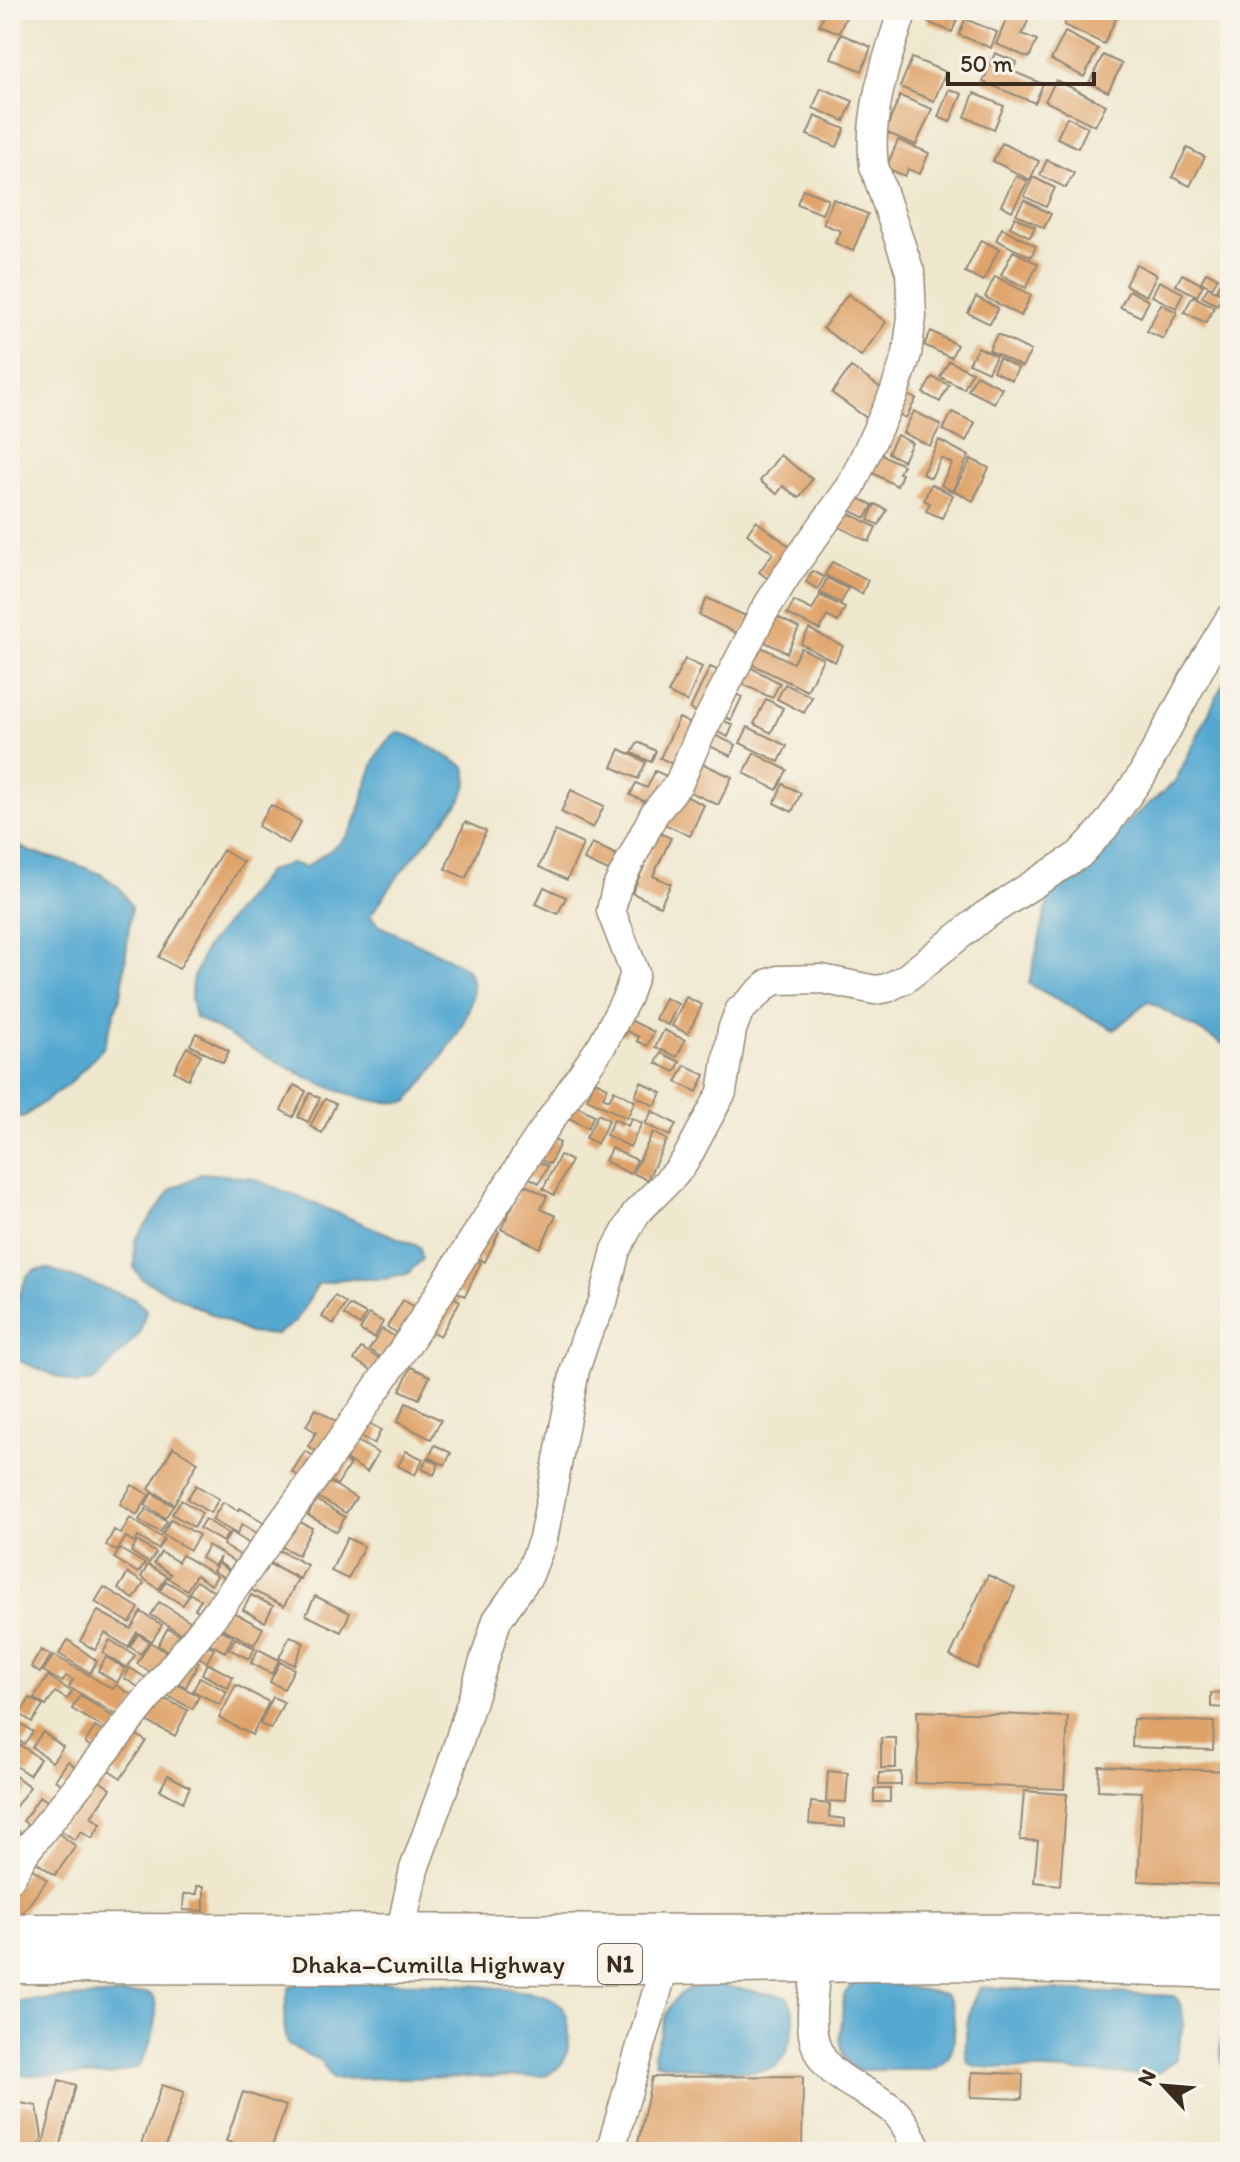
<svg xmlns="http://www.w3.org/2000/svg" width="1240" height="2162" font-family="Itim,sans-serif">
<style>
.water{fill:#55a9d1;stroke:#486a78;stroke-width:2}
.building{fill:#dfa369}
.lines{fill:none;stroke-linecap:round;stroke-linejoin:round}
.minor-casing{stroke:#958976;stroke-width:31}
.highway-casing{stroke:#958976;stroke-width:43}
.minor{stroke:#fff;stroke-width:28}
.highway{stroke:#fff;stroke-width:40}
.labels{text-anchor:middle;stroke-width:8;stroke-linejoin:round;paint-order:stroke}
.shield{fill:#f7f3e8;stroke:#73665b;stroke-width:2}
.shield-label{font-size:24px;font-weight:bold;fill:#3b2a1e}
.street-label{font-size:26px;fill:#3b2a1e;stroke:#f7f3e8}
</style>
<rect width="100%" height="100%" fill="#f7f3e8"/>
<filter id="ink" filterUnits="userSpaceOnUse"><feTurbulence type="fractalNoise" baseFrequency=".0125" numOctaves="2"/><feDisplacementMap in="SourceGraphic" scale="16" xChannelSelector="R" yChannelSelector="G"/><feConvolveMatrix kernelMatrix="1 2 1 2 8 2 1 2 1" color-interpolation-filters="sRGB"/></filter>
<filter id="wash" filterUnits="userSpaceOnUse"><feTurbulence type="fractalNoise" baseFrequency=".006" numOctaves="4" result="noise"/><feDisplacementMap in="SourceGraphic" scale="32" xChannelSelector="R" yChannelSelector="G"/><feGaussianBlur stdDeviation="1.8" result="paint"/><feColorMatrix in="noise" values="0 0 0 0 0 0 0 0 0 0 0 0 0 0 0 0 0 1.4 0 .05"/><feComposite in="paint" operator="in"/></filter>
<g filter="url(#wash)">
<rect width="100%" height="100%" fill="#efe8cf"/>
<path class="water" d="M 1230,669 L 1230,1048 L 1148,1001 L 1114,1030 L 1029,984 L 1052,885 L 1175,782 Z
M 397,732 L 413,737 L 465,767 L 468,781 L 462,799 L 401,872 L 370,916 L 379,925 C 395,934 458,960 466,969 C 494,1002 427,1076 408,1102 C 398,1102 387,1103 377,1101 C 321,1092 246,1044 195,1017 L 191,998 L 192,982 L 205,949 L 267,872 L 290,863 L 306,867 C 319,857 341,845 350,832 C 368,803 365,754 397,732 Z
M 10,842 L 31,852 L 75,864 L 101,874 L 121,889 L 131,907 L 122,991 L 103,1048 L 71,1082 L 25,1116 L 11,1118 Z
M 203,1173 L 252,1178 L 420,1247 L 422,1260 L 407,1274 L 383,1279 L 343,1279 L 318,1284 L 296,1321 L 276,1335 L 249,1333 L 142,1279 L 134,1268 L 135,1240 L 172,1189 Z
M 49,1269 L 135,1299 L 146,1310 L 140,1333 L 96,1380 L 76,1384 L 10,1357 L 10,1316 L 28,1275 L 35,1270 Z
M 865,1979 L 944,1994 C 954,2001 953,2011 954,2023 C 955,2045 953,2063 930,2070 L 857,2070 L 844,2059 L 840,2039 L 844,1995 L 852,1984 Z
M 311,1982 C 379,1983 447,1980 514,1990 C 527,1992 545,1993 556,2001 C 570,2011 570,2030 568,2046 C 566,2063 558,2070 543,2076 L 332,2079 L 321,2061 L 288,2045 C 282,2025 284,2009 289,1988 L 298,1983 Z
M 707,1983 L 787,1997 C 796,2012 795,2022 791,2038 C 787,2049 785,2063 772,2068 C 755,2076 675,2067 655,2062 L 654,2053 C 668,2015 663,1993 707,1983 Z
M 981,1987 L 1175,1996 C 1190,2013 1181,2039 1176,2059 L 1156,2075 L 978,2067 L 968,2063 C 963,2043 967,2004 981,1987 Z
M 148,1993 L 154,1997 C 161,2021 150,2046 139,2067 L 111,2075 L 10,2075 L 10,2002 Z
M 1230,2002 L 1230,2070 L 1223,2065 L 1220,2046 Z"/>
<g id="blocks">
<path class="building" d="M 825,10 L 849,10 L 839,33 L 819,25 Z
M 932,10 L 948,10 L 959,15 L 952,32 L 927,22 Z
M 1071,10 L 1120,10 L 1104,44 L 1064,25 Z
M 1009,13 L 1028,21 L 1022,34 L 1037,40 L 1029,58 L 996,44 Z
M 965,19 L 997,32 L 991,48 L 959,35 Z
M 1065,32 L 1098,49 L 1084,77 L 1051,60 Z
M 841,34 L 871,47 L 862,71 L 831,58 Z
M 995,53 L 1017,62 L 1012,71 L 1043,84 L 1035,103 L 983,82 Z
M 1103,55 L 1122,64 L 1108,92 L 1089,83 Z
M 912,58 L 946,72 L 934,101 L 900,87 Z
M 1056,80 L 1106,105 L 1095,126 L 1045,101 Z
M 821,88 L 853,101 L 844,121 L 813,108 Z
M 949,89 L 962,94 L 950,122 L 938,117 Z
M 974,93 L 1004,106 L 994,129 L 965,117 Z
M 900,96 L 932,109 L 916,145 L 885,132 Z
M 815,116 L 845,129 L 837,147 L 807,135 Z
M 1067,117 L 1088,127 L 1078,148 L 1057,138 Z
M 898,140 L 929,153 L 920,174 L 908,169 L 905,176 L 886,168 Z
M 1002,143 L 1039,161 L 1030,180 L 993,161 Z
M 1187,148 L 1205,157 L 1190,186 L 1172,177 Z
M 1047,160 L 1074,173 L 1066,188 L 1040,175 Z
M 1016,176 L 1028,181 L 1012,211 L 1001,205 Z
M 1033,177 L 1055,188 L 1046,207 L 1024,196 Z
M 803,189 L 828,199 L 822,214 L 797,204 Z
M 833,199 L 868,214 L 853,251 L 835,243 L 841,231 L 823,224 Z
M 1024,200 L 1051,214 L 1044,228 L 1016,214 Z
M 1015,217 L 1035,227 L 1030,237 L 1010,227 Z
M 1002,228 L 1036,246 L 1031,257 L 996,240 Z
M 981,240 L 999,249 L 983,281 L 965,272 Z
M 1013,251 L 1038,264 L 1026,288 L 1001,275 Z
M 1136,264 L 1157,275 L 1146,296 L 1125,285 Z
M 1206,272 L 1218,278 L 1212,288 L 1201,282 Z
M 1182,274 L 1203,285 L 1197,296 L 1176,285 Z
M 995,276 L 1031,295 L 1021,316 L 985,297 Z
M 1222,279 L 1230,284 L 1230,297 L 1216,290 Z
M 1159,281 L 1183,293 L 1176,308 L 1152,296 Z
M 1208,287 L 1223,295 L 1217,305 L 1202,297 Z
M 1129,290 L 1149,301 L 1141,317 L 1120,307 Z
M 848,294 L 886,322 L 861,356 L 823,328 Z
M 1193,296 L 1214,307 L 1206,323 L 1184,312 Z
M 976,297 L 998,308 L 990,324 L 968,313 Z
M 1161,304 L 1177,312 L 1163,339 L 1147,331 Z
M 931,331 L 957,345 L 951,358 L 924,345 Z
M 997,334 L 1031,351 L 1022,367 L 989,350 Z
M 978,347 L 996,356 L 988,372 L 969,363 Z
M 999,358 L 1018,368 L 1012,380 L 993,371 Z
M 949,361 L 972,372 L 964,389 L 940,377 Z
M 851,367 L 888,393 L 868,419 L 832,393 Z
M 976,375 L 1002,388 L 994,403 L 968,390 Z
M 932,377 L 949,385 L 940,402 L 923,393 Z
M 900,391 L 916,399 L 906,418 L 890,410 Z
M 914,411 L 941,425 L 930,446 L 903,433 Z
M 952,412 L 975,423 L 966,441 L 943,430 Z
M 897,435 L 912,443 L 903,461 L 888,453 Z
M 939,440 L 969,456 L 952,491 L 941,485 L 952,463 L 941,458 L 931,478 L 922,474 Z
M 874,451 L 903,465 L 899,473 L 902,474 L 897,486 L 865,469 Z
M 780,455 L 812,479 L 799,498 L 783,486 L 777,494 L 760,481 Z
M 971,459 L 989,468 L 973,501 L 954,491 Z
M 931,484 L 953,495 L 942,518 L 926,511 L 930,503 L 924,500 Z
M 850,494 L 873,505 L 866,518 L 843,507 Z
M 875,504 L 887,510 L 879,525 L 868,520 Z
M 842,510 L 876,527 L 869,542 L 835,525 Z
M 756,521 L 793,549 L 770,580 L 759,572 L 773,553 L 747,534 Z
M 832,562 L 868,580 L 862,594 L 825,575 Z
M 812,571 L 824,577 L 818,589 L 806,582 Z
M 827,578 L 848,589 L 841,603 L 820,593 Z
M 820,595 L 845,608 L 838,622 L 827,616 L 820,630 L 787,614 L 794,601 L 812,610 Z
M 707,598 L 750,618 L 742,636 L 699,615 Z
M 768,612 L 799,628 L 787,653 L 755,637 Z
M 809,629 L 843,646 L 835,662 L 801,644 Z
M 757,645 L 793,663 L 801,648 L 823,659 L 807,691 L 749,663 Z
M 685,659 L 702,667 L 687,702 L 668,693 Z
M 744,664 L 780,683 L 772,698 L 736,681 Z
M 710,667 L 724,673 L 704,716 L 690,709 Z
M 785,684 L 812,697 L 804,713 L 777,699 Z
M 728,690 L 742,697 L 731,720 L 717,713 Z
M 766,699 L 783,708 L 771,733 L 754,724 Z
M 714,716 L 733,725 L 728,737 L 708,728 Z
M 679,718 L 697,727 L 679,767 L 660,758 Z
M 748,727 L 787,746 L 779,762 L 740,743 Z
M 708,732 L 736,745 L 731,756 L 703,743 Z
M 638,742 L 656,751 L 651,762 L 632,753 Z
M 620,749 L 646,762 L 638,779 L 612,767 Z
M 754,753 L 787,770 L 777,790 L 744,773 Z
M 697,761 L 732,777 L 718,805 L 684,789 Z
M 655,771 L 669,777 L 656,806 L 630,795 L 636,783 L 647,788 Z
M 783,784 L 801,793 L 792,812 L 774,803 Z
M 571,790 L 604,806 L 593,828 L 561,812 Z
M 675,791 L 704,805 L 690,836 L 660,822 Z
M 271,805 L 301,822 L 288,844 L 258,826 Z
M 465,822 L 486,831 L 466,878 L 445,869 Z
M 555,831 L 583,844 L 567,880 L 539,867 Z
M 659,833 L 671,838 L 653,876 L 671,884 L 660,906 L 632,893 Z
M 592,843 L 623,858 L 615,874 L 584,860 Z
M 223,850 L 243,862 L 179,969 L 159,957 Z
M 544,887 L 566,897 L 558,914 L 536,904 Z
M 686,997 L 702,1005 L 688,1034 L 672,1026 Z
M 665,998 L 678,1004 L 668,1025 L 655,1019 Z
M 622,1016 L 654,1032 L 647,1046 L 637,1041 L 639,1037 L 627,1031 L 625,1035 L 615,1031 Z
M 664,1030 L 685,1040 L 677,1057 L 655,1047 Z
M 196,1033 L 229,1051 L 223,1063 L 190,1045 Z
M 187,1047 L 201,1055 L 188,1079 L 174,1071 Z
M 661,1053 L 680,1062 L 675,1072 L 656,1063 Z
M 685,1065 L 705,1075 L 697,1092 L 676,1082 Z
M 595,1081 L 608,1087 L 603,1097 L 609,1100 L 614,1090 L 635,1101 L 627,1118 L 587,1099 Z
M 641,1082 L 662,1093 L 655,1106 L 635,1096 Z
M 294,1085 L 306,1091 L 293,1117 L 281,1110 Z
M 310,1093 L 320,1098 L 308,1122 L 298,1117 Z
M 325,1099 L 336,1104 L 322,1133 L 310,1126 Z
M 573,1104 L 594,1115 L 588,1128 L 567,1117 Z
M 652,1111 L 676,1124 L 670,1136 L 645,1124 Z
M 598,1114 L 609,1120 L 597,1144 L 586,1138 Z
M 631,1118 L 642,1123 L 630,1147 L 606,1135 L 614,1119 L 628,1126 Z
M 653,1132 L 667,1140 L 647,1180 L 633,1173 Z
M 543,1134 L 560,1143 L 550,1164 L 533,1156 Z
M 611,1148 L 637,1160 L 630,1174 L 605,1161 Z
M 560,1155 L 571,1161 L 554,1195 L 543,1189 Z
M 530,1158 L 548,1166 L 539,1183 L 522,1174 Z
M 515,1180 L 547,1196 L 541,1209 L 556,1216 L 540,1248 L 501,1229 L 517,1197 Z
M 488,1226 L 499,1232 L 485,1262 L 473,1256 Z
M 468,1257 L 481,1263 L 465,1296 L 452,1290 Z
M 445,1292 L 460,1301 L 440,1336 L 425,1327 Z
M 335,1296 L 346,1303 L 334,1324 L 322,1317 Z
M 403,1300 L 422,1311 L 406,1338 L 387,1327 Z
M 349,1305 L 366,1314 L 360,1325 L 344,1315 Z
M 369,1314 L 383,1322 L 374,1338 L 360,1330 Z
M 382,1329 L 397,1338 L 385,1359 L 369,1350 Z
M 361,1348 L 384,1361 L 377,1373 L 354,1360 Z
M 411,1367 L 430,1376 L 419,1399 L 400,1390 Z
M 406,1403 L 441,1420 L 431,1439 L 397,1422 Z
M 316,1409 L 344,1426 L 326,1457 L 308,1446 L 316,1432 L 306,1426 Z
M 362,1419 L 381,1430 L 374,1444 L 354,1432 Z
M 350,1437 L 378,1453 L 367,1472 L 339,1455 Z
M 435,1445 L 451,1453 L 445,1465 L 429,1457 Z
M 173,1447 L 198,1462 L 174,1504 L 149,1489 Z
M 305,1451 L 322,1461 L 309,1482 L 292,1472 Z
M 406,1451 L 423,1459 L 415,1475 L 398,1466 Z
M 336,1457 L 350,1464 L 337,1485 L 324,1477 Z
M 427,1458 L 439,1464 L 434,1475 L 422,1469 Z
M 323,1478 L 356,1498 L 346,1513 L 314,1495 Z
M 132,1485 L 149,1495 L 137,1515 L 120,1504 Z
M 196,1485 L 219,1499 L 210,1513 L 187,1499 Z
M 152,1493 L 173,1506 L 165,1518 L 145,1505 Z
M 181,1500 L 202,1513 L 194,1527 L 172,1514 Z
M 316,1500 L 345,1517 L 337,1532 L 308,1515 Z
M 223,1502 L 238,1511 L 240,1508 L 270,1526 L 263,1537 L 242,1524 L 237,1534 L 212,1520 Z
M 146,1509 L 167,1521 L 160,1532 L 139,1520 Z
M 288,1516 L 312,1528 L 298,1555 L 274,1543 Z
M 130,1518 L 164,1539 L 158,1549 L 138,1537 L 135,1543 L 126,1537 L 117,1551 L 106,1545 L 114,1530 L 121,1534 Z
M 171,1519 L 199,1535 L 190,1550 L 162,1534 Z
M 205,1519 L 228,1533 L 223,1542 L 199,1528 Z
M 231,1532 L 253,1546 L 245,1558 L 223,1545 Z
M 347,1538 L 364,1546 L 348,1579 L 331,1571 Z
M 137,1541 L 156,1553 L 149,1563 L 131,1552 Z
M 208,1545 L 238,1564 L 233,1572 L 218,1562 L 220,1557 L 214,1566 L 201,1558 Z
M 120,1549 L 145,1564 L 138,1573 L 114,1558 Z
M 277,1549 L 307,1565 L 300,1579 L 270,1563 Z
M 161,1552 L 178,1562 L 182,1555 L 217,1576 L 211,1585 L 196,1575 L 187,1590 L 168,1578 L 171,1574 L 154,1563 Z
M 260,1559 L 298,1579 L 284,1606 L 245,1587 Z
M 218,1563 L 229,1571 L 225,1578 L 213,1571 Z
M 148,1565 L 167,1576 L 159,1589 L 141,1577 Z
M 128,1573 L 144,1583 L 134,1599 L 118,1589 Z
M 988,1575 L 1015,1588 L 977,1669 L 950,1656 Z
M 166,1581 L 189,1595 L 183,1605 L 160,1591 Z
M 196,1581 L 220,1595 L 208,1616 L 195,1609 L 201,1600 L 189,1593 Z
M 104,1587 L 139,1608 L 130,1623 L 95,1602 Z
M 251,1595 L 273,1606 L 265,1622 L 243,1610 Z
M 315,1596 L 350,1613 L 341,1632 L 306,1615 Z
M 159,1602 L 195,1624 L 187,1637 L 151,1615 Z
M 223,1607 L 263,1628 L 254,1645 L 214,1624 Z
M 98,1611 L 131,1629 L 141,1612 L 162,1625 L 152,1641 L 137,1632 L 128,1647 L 105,1633 L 95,1650 L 80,1641 Z
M 212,1625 L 233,1636 L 225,1652 L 204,1641 Z
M 168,1628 L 186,1639 L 176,1656 L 158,1645 Z
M 138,1634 L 149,1641 L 141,1654 L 130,1647 Z
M 290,1636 L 304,1643 L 294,1665 L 279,1658 Z
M 235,1638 L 255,1648 L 249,1659 L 229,1649 Z
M 68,1640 L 97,1661 L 90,1673 L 59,1654 Z
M 110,1640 L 135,1655 L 127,1668 L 103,1653 Z
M 198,1641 L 214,1649 L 207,1662 L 191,1653 Z
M 150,1642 L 172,1656 L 159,1677 L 137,1664 Z
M 258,1649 L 279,1660 L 272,1674 L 251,1663 Z
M 41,1650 L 51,1655 L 40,1673 L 31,1667 Z
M 54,1655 L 113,1689 L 116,1685 L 138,1699 L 125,1720 L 69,1687 L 73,1680 L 66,1676 L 62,1682 L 43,1671 Z
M 187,1656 L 199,1662 L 186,1687 L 174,1681 Z
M 106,1657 L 125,1669 L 117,1683 L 98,1671 Z
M 280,1662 L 294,1669 L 284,1689 L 270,1682 Z
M 207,1663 L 233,1677 L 228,1688 L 202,1674 Z
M 130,1668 L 146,1678 L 140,1688 L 124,1678 Z
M 48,1676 L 72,1692 L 67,1699 L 55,1692 L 46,1706 L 34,1698 Z
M 200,1677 L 227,1692 L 220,1705 L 193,1691 Z
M 169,1680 L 199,1696 L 193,1709 L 162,1693 Z
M 236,1685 L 269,1702 L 252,1735 L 219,1718 Z
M 1211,1693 L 1230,1694 L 1230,1708 L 1211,1707 Z
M 80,1695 L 121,1722 L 113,1734 L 72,1709 Z
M 161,1697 L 188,1710 L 175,1736 L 148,1722 Z
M 273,1697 L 284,1702 L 271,1729 L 260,1724 Z
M 30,1698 L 43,1706 L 32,1722 L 20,1714 Z
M 917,1711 L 1068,1717 L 1064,1789 L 914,1783 L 919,1747 Z
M 1133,1719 L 1214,1722 L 1213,1750 L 1132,1747 Z
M 20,1723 L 33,1732 L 24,1744 L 11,1735 Z
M 95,1727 L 110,1737 L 100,1752 L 85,1743 Z
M 128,1729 L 146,1741 L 121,1778 L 104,1767 Z
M 43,1732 L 63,1747 L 52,1762 L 32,1747 Z
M 881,1738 L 896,1738 L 896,1768 L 881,1768 Z
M 19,1744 L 40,1759 L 29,1775 L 10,1762 L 10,1756 Z
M 68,1761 L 80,1771 L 67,1789 L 55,1780 Z
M 1099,1766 L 1230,1771 L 1230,1885 L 1138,1881 L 1142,1792 L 1098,1790 Z
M 828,1771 L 848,1773 L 846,1802 L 826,1801 Z
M 10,1772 L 30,1787 L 10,1814 Z
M 901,1772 L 901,1785 L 879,1785 L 879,1773 Z
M 168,1775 L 190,1787 L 183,1802 L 160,1790 Z
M 95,1778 L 111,1789 L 91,1817 L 101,1824 L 92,1838 L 81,1831 L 75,1840 L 59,1829 Z
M 874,1789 L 890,1789 L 890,1802 L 874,1802 Z
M 1024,1791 L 1067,1794 L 1060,1885 L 1034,1882 L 1038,1841 L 1020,1840 Z
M 40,1796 L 54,1806 L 37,1831 L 23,1821 Z
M 811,1802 L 830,1804 L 829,1817 L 845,1819 L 845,1827 L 809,1824 Z
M 10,1825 L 29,1839 L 23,1848 L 12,1841 L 10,1844 Z
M 54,1830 L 76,1846 L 55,1875 L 32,1859 Z
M 30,1867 L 47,1880 L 18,1919 L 10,1913 L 10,1895 Z
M 197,1886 L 204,1886 L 204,1911 L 183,1910 L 184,1894 L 197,1894 Z
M 972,2072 L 1023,2074 L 1022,2099 L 971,2097 Z
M 803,2076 L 802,2152 L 636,2152 L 652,2077 Z
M 59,2080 L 76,2085 L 59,2152 L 41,2152 Z
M 162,2085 L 184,2092 L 164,2152 L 146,2152 L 139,2150 Z
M 243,2092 L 286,2106 L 270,2152 L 258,2152 L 226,2141 Z
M 20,2103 L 37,2106 L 42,2137 L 36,2152 L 10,2152 L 10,2136 L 14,2138 Z"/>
</g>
</g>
<g filter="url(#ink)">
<use href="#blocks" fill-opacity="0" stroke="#958976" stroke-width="2"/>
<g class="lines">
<g class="minor-casing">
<path id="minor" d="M 10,1878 L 26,1851 L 222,1605 L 324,1465 L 411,1338 L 530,1150 L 602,1045 L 627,997 L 635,973 L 611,911 L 616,889 L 654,814 L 679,783 L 697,741 L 763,613 L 786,576 L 851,486 L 894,393 L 907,354 L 912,317 L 910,272 L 874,166 C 867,115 887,58 903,10
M 400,1935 L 414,1869 L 451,1767 L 497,1620 L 529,1575 L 543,1539 L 575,1370 L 586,1337 L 603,1302 L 616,1250 L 636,1213 L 675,1174 L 685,1161 L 722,1092 L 732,1030 L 739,1011 L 769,983 L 778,980 L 822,979 L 875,990 L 887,988 L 905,979 L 984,916 L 1079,855 L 1104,828 L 1142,775 L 1206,657 L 1230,618
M 816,1962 C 815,1987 808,2019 815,2043 C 825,2078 861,2086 888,2106 C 904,2117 910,2135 918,2152
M 610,2152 L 665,1964"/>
</g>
<g class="highway-casing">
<path id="highway" d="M 10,1934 L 1230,1935
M 10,1963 L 665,1964 L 947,1960 L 1230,1968"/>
</g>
<use href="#minor" class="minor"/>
<use href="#highway" class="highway"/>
</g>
</g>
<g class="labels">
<rect class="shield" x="598" y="1944" width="44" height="40" rx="6"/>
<g class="shield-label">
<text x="620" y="1972">N1</text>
</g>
<g class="street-label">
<text x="428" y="1973">Dhaka–Cumilla Highway</text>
</g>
</g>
<rect width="1240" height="2162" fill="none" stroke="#f7f3e8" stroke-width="40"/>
<g transform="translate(1164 2086) rotate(296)" stroke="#f7f3e8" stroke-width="6" paint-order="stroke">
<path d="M0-6L14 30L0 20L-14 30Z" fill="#3b2a1e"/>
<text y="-12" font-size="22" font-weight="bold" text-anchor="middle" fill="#3b2a1e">N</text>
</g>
<path d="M948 72v12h146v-12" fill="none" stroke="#3b2a1e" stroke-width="4"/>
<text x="960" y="72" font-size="24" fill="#3b2a1e" stroke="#f7f3e8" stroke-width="6" paint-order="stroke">50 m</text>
</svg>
